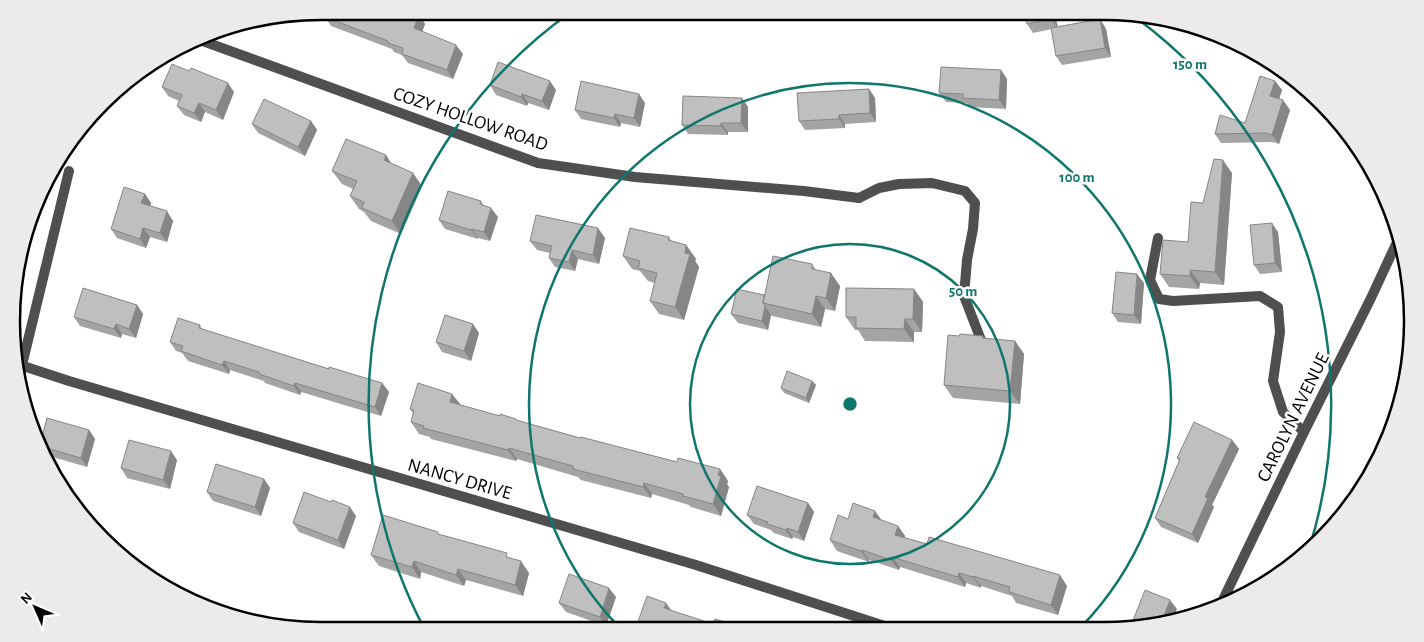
<svg xmlns="http://www.w3.org/2000/svg" width="1424" height="642" font-family="'Alegreya Sans',sans-serif">
<style>
.lines{fill:none;stroke-linecap:round;stroke-linejoin:round}
.service{stroke:#4f4f4f;stroke-width:10}
.minor{stroke:#4f4f4f;stroke-width:10}
.wall{fill:#a4a4a4}
.shaded-wall{fill:#868686}
.building{fill:#bfbfbf;stroke:#868686}
.ring{fill:none;stroke:#0f766e;stroke-width:2.5}
.labels{text-anchor:middle;stroke-width:5;stroke-linejoin:round;paint-order:stroke}
.street-label{font-size:19px;fill:#000;stroke:#fff}
.rim{fill:none;stroke:#000;stroke-width:2.5}
.centre{fill:#0f766e;stroke:#fff;stroke-width:2.5}
.ring-label{font-size:15px;text-anchor:middle;font-weight:bold;fill:#0f766e;stroke:#fff;stroke-width:5;stroke-linejoin:round;paint-order:stroke}
</style>
<rect width="100%" height="100%" fill="#fff"/>
<g class="lines">
<path class="service" d="M 859,198 L 879,188 L 899,184 L 932,183 L 965,191 L 975,203 L 973,229 L 967,260 L 964,296 L 981,340
M 1158,238 L 1150,280 L 1159,299 L 1173,301 L 1260,296 L 1278,307 L 1280,332 L 1273,381 L 1283,412 L 1304,432"/>
<path class="minor" d="M 200,40 L 538,163 L 635,177 L 804,191 L 859,198
M 14,363 L 69,381 L 696,565 L 894,629
M 22,365 L 69,171
M 1219,608 L 1304,432 L 1371,298 L 1397,242"/>
</g>
<path class="wall" d="M 321,11 L 398,13 L 419,15 L 425,24 L 422,32 L 463,54 L 453,79 L 408,63 L 402,55 L 394,52 L 392,49 L 331,26 L 327,20 L 314,15 L 312,13 Z
M 1022,11 L 1054,11 L 1058,27 L 1100,19 L 1106,29 L 1111,57 L 1062,65 L 1056,56 L 1052,29 L 1033,33 L 1027,24 L 1025,15 Z
M 1001,70 L 1007,79 L 1006,109 L 969,107 L 967,103 L 946,102 L 939,93 Z
M 138,76 L 136,82 L 130,80 Z
M 1275,81 L 1282,90 L 1279,99 L 1290,110 L 1279,144 L 1272,142 L 1221,143 L 1215,134 L 1245,123 Z
M 490,85 L 556,90 L 549,110 L 528,103 L 527,106 L 496,95 Z
M 162,87 L 234,92 L 223,120 L 205,112 L 201,122 L 184,115 L 177,106 L 179,101 L 168,96 Z
M 869,89 L 875,98 L 876,122 L 845,124 L 845,128 L 805,130 L 799,121 Z
M 742,98 L 748,107 L 748,132 L 728,132 L 728,135 L 688,134 L 682,125 Z
M 645,103 L 640,127 L 621,123 L 620,127 L 581,119 L 575,110 Z
M 311,121 L 317,130 L 305,156 L 258,133 L 252,124 Z
M 386,155 L 391,164 L 422,186 L 401,234 L 371,221 L 364,212 L 359,209 L 350,196 L 353,189 L 342,184 L 332,171 Z
M 1232,173 L 1224,285 L 1200,283 L 1199,289 L 1169,287 L 1160,274 L 1188,242 L 1203,203 Z
M 145,194 L 151,203 L 150,206 L 173,221 L 167,242 L 150,237 L 146,248 L 117,238 L 111,229 Z
M 481,201 L 484,206 L 498,217 L 490,241 L 478,238 L 478,239 L 445,229 L 439,220 Z
M 1278,232 L 1282,272 L 1260,274 L 1254,265 Z
M 669,237 L 672,242 L 686,245 L 696,259 L 695,261 L 699,267 L 684,320 L 659,314 L 650,301 L 655,283 L 648,281 L 640,271 L 632,269 L 623,256 Z
M 605,238 L 599,264 L 578,259 L 575,271 L 555,267 L 549,258 L 550,253 L 537,250 L 530,241 Z
M 812,264 L 816,270 L 840,286 L 835,311 L 825,309 L 821,327 L 772,316 L 771,315 L 768,330 L 738,323 L 731,314 L 764,295 Z
M 1144,283 L 1141,324 L 1118,322 L 1112,313 Z
M 914,289 L 923,302 L 922,332 L 914,332 L 914,342 L 865,341 L 858,330 L 855,330 L 846,317 Z
M 137,305 L 143,314 L 136,338 L 122,334 L 121,338 L 80,326 L 74,317 Z
M 200,325 L 202,329 L 329,369 L 382,383 L 389,392 L 381,416 L 301,392 L 300,395 L 265,383 L 264,381 L 230,370 L 229,374 L 188,361 L 182,353 L 176,351 L 170,342 Z
M 479,333 L 471,361 L 442,352 L 436,342 Z
M 959,336 L 983,336 L 984,338 L 1015,341 L 1024,354 L 1020,404 L 953,398 L 944,385 Z
M 812,381 L 816,385 L 809,403 L 784,393 L 781,388 Z
M 410,409 L 500,416 L 516,419 L 518,421 L 580,438 L 677,462 L 720,469 L 728,481 L 727,484 L 729,487 L 721,516 L 691,507 L 689,505 L 652,494 L 651,498 L 581,480 L 578,477 L 517,459 L 516,461 L 431,439 L 430,437 L 419,434 L 411,422 L 413,413 Z
M 89,430 L 95,439 L 87,467 L 46,455 L 41,441 Z
M 1232,440 L 1239,449 L 1212,505 L 1214,507 L 1198,543 L 1161,527 L 1155,518 L 1179,461 L 1177,458 Z
M 177,460 L 170,489 L 127,478 L 121,468 Z
M 264,479 L 270,488 L 261,516 L 213,501 L 207,492 Z
M 808,503 L 814,512 L 804,541 L 793,537 L 792,539 L 774,533 L 771,530 L 754,524 L 747,515 Z
M 356,516 L 344,549 L 299,532 L 293,523 Z
M 848,519 L 881,520 L 898,526 L 905,536 L 905,538 L 1067,586 L 1058,615 L 1016,603 L 1012,596 L 981,586 L 981,588 L 966,583 L 965,587 L 900,567 L 899,570 L 869,560 L 869,562 L 837,551 L 830,540 Z
M 440,535 L 511,558 L 529,573 L 523,596 L 466,580 L 464,586 L 421,572 L 420,579 L 379,566 L 371,555 Z
M 616,597 L 606,626 L 566,612 L 559,603 Z"/>
<path class="shaded-wall" d="M 1050,11 L 1054,11 L 1058,28 L 1051,19 Z
M 419,15 L 425,24 L 420,38 L 414,28 Z
M 1100,19 L 1106,29 L 1111,57 L 1105,48 Z
M 456,45 L 463,54 L 453,79 L 447,70 Z
M 1001,70 L 1007,79 L 1006,109 L 999,100 Z
M 138,76 L 136,82 L 134,78 Z
M 550,81 L 556,90 L 549,110 L 542,101 Z
M 1275,81 L 1282,90 L 1277,105 L 1270,96 Z
M 228,83 L 234,92 L 223,120 L 216,110 Z
M 869,89 L 875,98 L 876,122 L 870,113 Z
M 522,94 L 528,103 L 527,106 L 521,97 Z
M 639,94 L 645,103 L 640,127 L 634,118 Z
M 742,98 L 748,107 L 748,132 L 741,123 Z
M 1283,100 L 1290,110 L 1279,144 L 1272,135 Z
M 199,103 L 205,112 L 201,122 L 194,113 Z
M 615,114 L 621,123 L 620,127 L 614,118 Z
M 839,115 L 845,124 L 845,128 L 839,119 Z
M 311,121 L 317,130 L 305,156 L 298,147 Z
M 721,123 L 728,132 L 728,135 L 721,126 Z
M 386,155 L 395,169 L 384,160 Z
M 1223,160 L 1232,173 L 1224,285 L 1215,272 Z
M 413,173 L 422,186 L 401,234 L 392,221 Z
M 145,194 L 151,203 L 148,212 L 141,203 Z
M 491,208 L 498,217 L 490,241 L 484,232 Z
M 167,211 L 173,221 L 167,242 L 160,233 Z
M 1272,223 L 1278,232 L 1282,272 L 1275,263 Z
M 143,228 L 150,237 L 146,248 L 140,239 Z
M 598,228 L 605,238 L 599,264 L 593,255 Z
M 472,229 L 478,238 L 478,239 L 471,230 Z
M 686,245 L 696,259 L 695,261 L 699,267 L 684,320 L 675,307 Z
M 572,250 L 578,259 L 575,271 L 569,262 Z
M 1190,270 L 1200,283 L 1199,289 L 1190,276 Z
M 831,273 L 840,286 L 835,311 L 826,298 Z
M 1137,274 L 1144,283 L 1141,324 L 1134,315 Z
M 914,289 L 923,302 L 922,332 L 913,319 Z
M 816,296 L 825,309 L 821,327 L 812,314 Z
M 137,305 L 143,314 L 136,338 L 129,329 Z
M 765,306 L 771,315 L 768,330 L 762,321 Z
M 905,319 L 914,332 L 914,342 L 904,329 Z
M 116,324 L 122,334 L 121,338 L 114,329 Z
M 473,324 L 479,333 L 471,361 L 464,351 Z
M 1015,341 L 1024,354 L 1020,404 L 1010,391 Z
M 224,361 L 230,370 L 229,374 L 222,365 Z
M 812,381 L 816,385 L 809,403 L 806,398 Z
M 295,383 L 301,392 L 300,395 L 294,386 Z
M 382,383 L 389,392 L 381,416 L 375,407 Z
M 452,394 L 461,405 L 450,402 Z
M 89,430 L 95,439 L 87,467 L 81,458 Z
M 1232,440 L 1239,449 L 1212,505 L 1214,507 L 1198,543 L 1192,534 L 1205,497 Z
M 509,448 L 517,459 L 516,461 L 508,450 Z
M 171,451 L 177,460 L 170,489 L 163,480 Z
M 720,469 L 728,481 L 727,484 L 729,487 L 721,516 L 713,504 Z
M 264,479 L 270,488 L 261,516 L 255,507 Z
M 644,483 L 652,494 L 651,498 L 643,487 Z
M 808,503 L 814,512 L 804,541 L 798,532 Z
M 350,507 L 356,516 L 344,549 L 338,540 Z
M 875,511 L 883,522 L 873,517 Z
M 898,526 L 905,536 L 902,545 L 895,535 Z
M 787,528 L 793,537 L 792,539 L 786,530 Z
M 862,550 L 869,560 L 869,562 L 861,551 Z
M 892,557 L 900,567 L 899,570 L 891,560 Z
M 414,561 L 421,572 L 420,579 L 412,567 Z
M 521,561 L 529,573 L 523,596 L 515,585 Z
M 458,569 L 466,580 L 464,586 L 456,575 Z
M 959,573 L 966,583 L 965,587 L 958,577 Z
M 1060,575 L 1067,586 L 1058,615 L 1051,605 Z
M 973,576 L 981,586 L 981,588 L 973,577 Z
M 609,588 L 616,597 L 606,626 L 600,617 Z
M 1170,600 L 1177,609 L 1172,620 L 1161,623 Z
M 666,603 L 674,614 L 664,608 Z"/>
<path class="building" d="M 321,11 L 393,11 L 398,13 L 398,11 L 409,11 L 419,15 L 414,28 L 456,45 L 447,70 L 402,54 L 403,48 L 388,43 L 388,41 L 325,17 L 326,13 Z
M 1024,11 L 1050,11 L 1051,19 L 1027,24 Z
M 1100,19 L 1105,48 L 1056,56 L 1051,28 Z
M 498,62 L 550,81 L 542,101 L 522,94 L 521,97 L 490,85 Z
M 172,64 L 189,71 L 191,68 L 228,83 L 216,110 L 199,103 L 194,113 L 177,106 L 182,95 L 162,87 Z
M 941,67 L 1001,70 L 999,100 L 963,98 L 963,94 L 939,93 Z
M 1260,76 L 1275,81 L 1270,96 L 1283,100 L 1272,135 L 1266,133 L 1215,134 L 1220,115 L 1245,123 Z
M 581,81 L 639,94 L 634,118 L 615,114 L 614,118 L 575,110 Z
M 869,89 L 870,113 L 839,115 L 839,119 L 799,121 L 797,93 Z
M 683,96 L 742,98 L 741,123 L 721,123 L 721,126 L 682,125 Z
M 264,99 L 311,121 L 298,147 L 252,124 Z
M 346,139 L 386,155 L 384,160 L 413,173 L 392,221 L 362,208 L 364,202 L 350,196 L 357,181 L 332,171 Z
M 1214,159 L 1223,160 L 1215,272 L 1190,270 L 1190,276 L 1160,274 L 1163,240 L 1188,242 L 1191,202 L 1203,203 Z
M 124,187 L 145,194 L 141,203 L 167,211 L 160,233 L 143,228 L 140,239 L 111,229 Z
M 448,191 L 481,201 L 480,204 L 491,208 L 484,232 L 472,229 L 471,230 L 439,220 Z
M 536,215 L 598,228 L 593,255 L 572,250 L 569,262 L 549,258 L 552,246 L 530,241 Z
M 1272,223 L 1275,263 L 1254,265 L 1250,225 Z
M 630,228 L 669,237 L 668,240 L 686,245 L 685,253 L 690,254 L 675,307 L 650,301 L 657,273 L 638,268 L 640,261 L 623,256 Z
M 773,256 L 812,264 L 812,269 L 831,273 L 826,298 L 816,296 L 812,314 L 763,303 Z
M 1116,272 L 1137,274 L 1134,315 L 1112,313 Z
M 83,288 L 137,305 L 129,329 L 116,324 L 114,329 L 74,317 Z
M 846,288 L 914,289 L 913,319 L 905,319 L 904,329 L 856,328 L 856,317 L 846,317 Z
M 737,289 L 764,295 L 763,303 L 765,306 L 762,321 L 731,314 Z
M 445,315 L 473,324 L 464,351 L 436,342 Z
M 178,318 L 200,325 L 199,328 L 329,369 L 329,367 L 382,383 L 375,407 L 295,383 L 294,386 L 259,374 L 259,372 L 224,361 L 222,365 L 181,351 L 183,346 L 170,342 Z
M 960,334 L 983,336 L 982,338 L 1015,341 L 1010,391 L 944,385 L 948,335 L 959,336 Z
M 787,371 L 812,381 L 806,398 L 781,388 Z
M 418,383 L 452,394 L 450,402 L 500,416 L 500,414 L 516,419 L 516,420 L 580,438 L 581,437 L 677,462 L 678,458 L 720,469 L 718,475 L 721,476 L 713,504 L 683,496 L 683,494 L 644,483 L 643,487 L 573,469 L 573,466 L 509,448 L 508,450 L 423,428 L 424,426 L 411,422 L 414,410 L 410,409 Z
M 47,418 L 89,430 L 81,458 L 43,447 L 41,441 Z
M 1194,422 L 1232,440 L 1205,497 L 1208,498 L 1192,534 L 1155,518 L 1180,459 L 1177,458 Z
M 129,440 L 171,451 L 163,480 L 121,468 Z
M 216,464 L 264,479 L 255,507 L 207,492 Z
M 757,486 L 808,503 L 798,532 L 787,528 L 786,530 L 767,524 L 768,522 L 747,515 Z
M 304,492 L 331,502 L 332,500 L 350,507 L 338,540 L 293,523 Z
M 853,503 L 875,511 L 873,517 L 898,526 L 895,535 L 927,544 L 929,537 L 1060,575 L 1051,605 L 1009,592 L 1010,587 L 973,576 L 973,577 L 959,573 L 958,577 L 892,557 L 891,560 L 862,550 L 861,551 L 830,540 L 838,515 L 848,519 Z
M 383,515 L 438,532 L 438,534 L 507,553 L 506,557 L 521,561 L 515,585 L 458,569 L 456,575 L 414,561 L 412,567 L 371,555 Z
M 569,574 L 609,588 L 600,617 L 559,603 Z
M 1145,590 L 1170,600 L 1161,623 L 1144,628 L 1130,628 Z
M 647,596 L 666,603 L 664,608 L 713,624 L 715,619 L 750,629 L 635,630 Z"/>
<g class="ring">
<circle cx="850" cy="404" r="160"/>
<path d="M621 629A321 321 0 1 1 1081 627"/>
<path d="M425 630A481 481 0 0 1 571 12M1139 20A481 481 0 0 1 1309 549"/>
</g>
<g class="labels">
<g class="street-label">
<text transform="translate(471 118) rotate(19)" y="7">COZY HOLLOW ROAD</text>
<text transform="translate(1292 417) rotate(-64)" y="7">CAROLYN AVENUE</text>
<text transform="translate(460 478) rotate(16)" y="7">NANCY DRIVE</text>
</g>
</g>
<path d="M0 0H1424V642H0ZM321 20H1103A301 301 0 0 1 1404 321V321A301 301 0 0 1 1103 622H321A301 301 0 0 1 20 321V321A301 301 0 0 1 321 20Z" fill="#ebebeb" fill-rule="evenodd"/>
<path class="rim" d="M321 20H1103A301 301 0 0 1 1404 321V321A301 301 0 0 1 1103 622H321A301 301 0 0 1 20 321V321A301 301 0 0 1 321 20Z"/>
<circle cx="850" cy="404" r="8" class="centre"/>
<g class="ring-label">
<text x="1190" y="69">150 m</text>
<text x="1077" y="182">100 m</text>
<text x="963" y="296">50 m</text>
</g>
<g transform="translate(35 607) rotate(315)" stroke="#ffffff" stroke-width="4" paint-order="stroke">
<path d="M0-4L9 19L0 12L-9 19Z" fill="#000000"/>
<text y="-8" font-size="14" font-weight="bold" text-anchor="middle" fill="#000000">N</text>
</g>
</svg>
